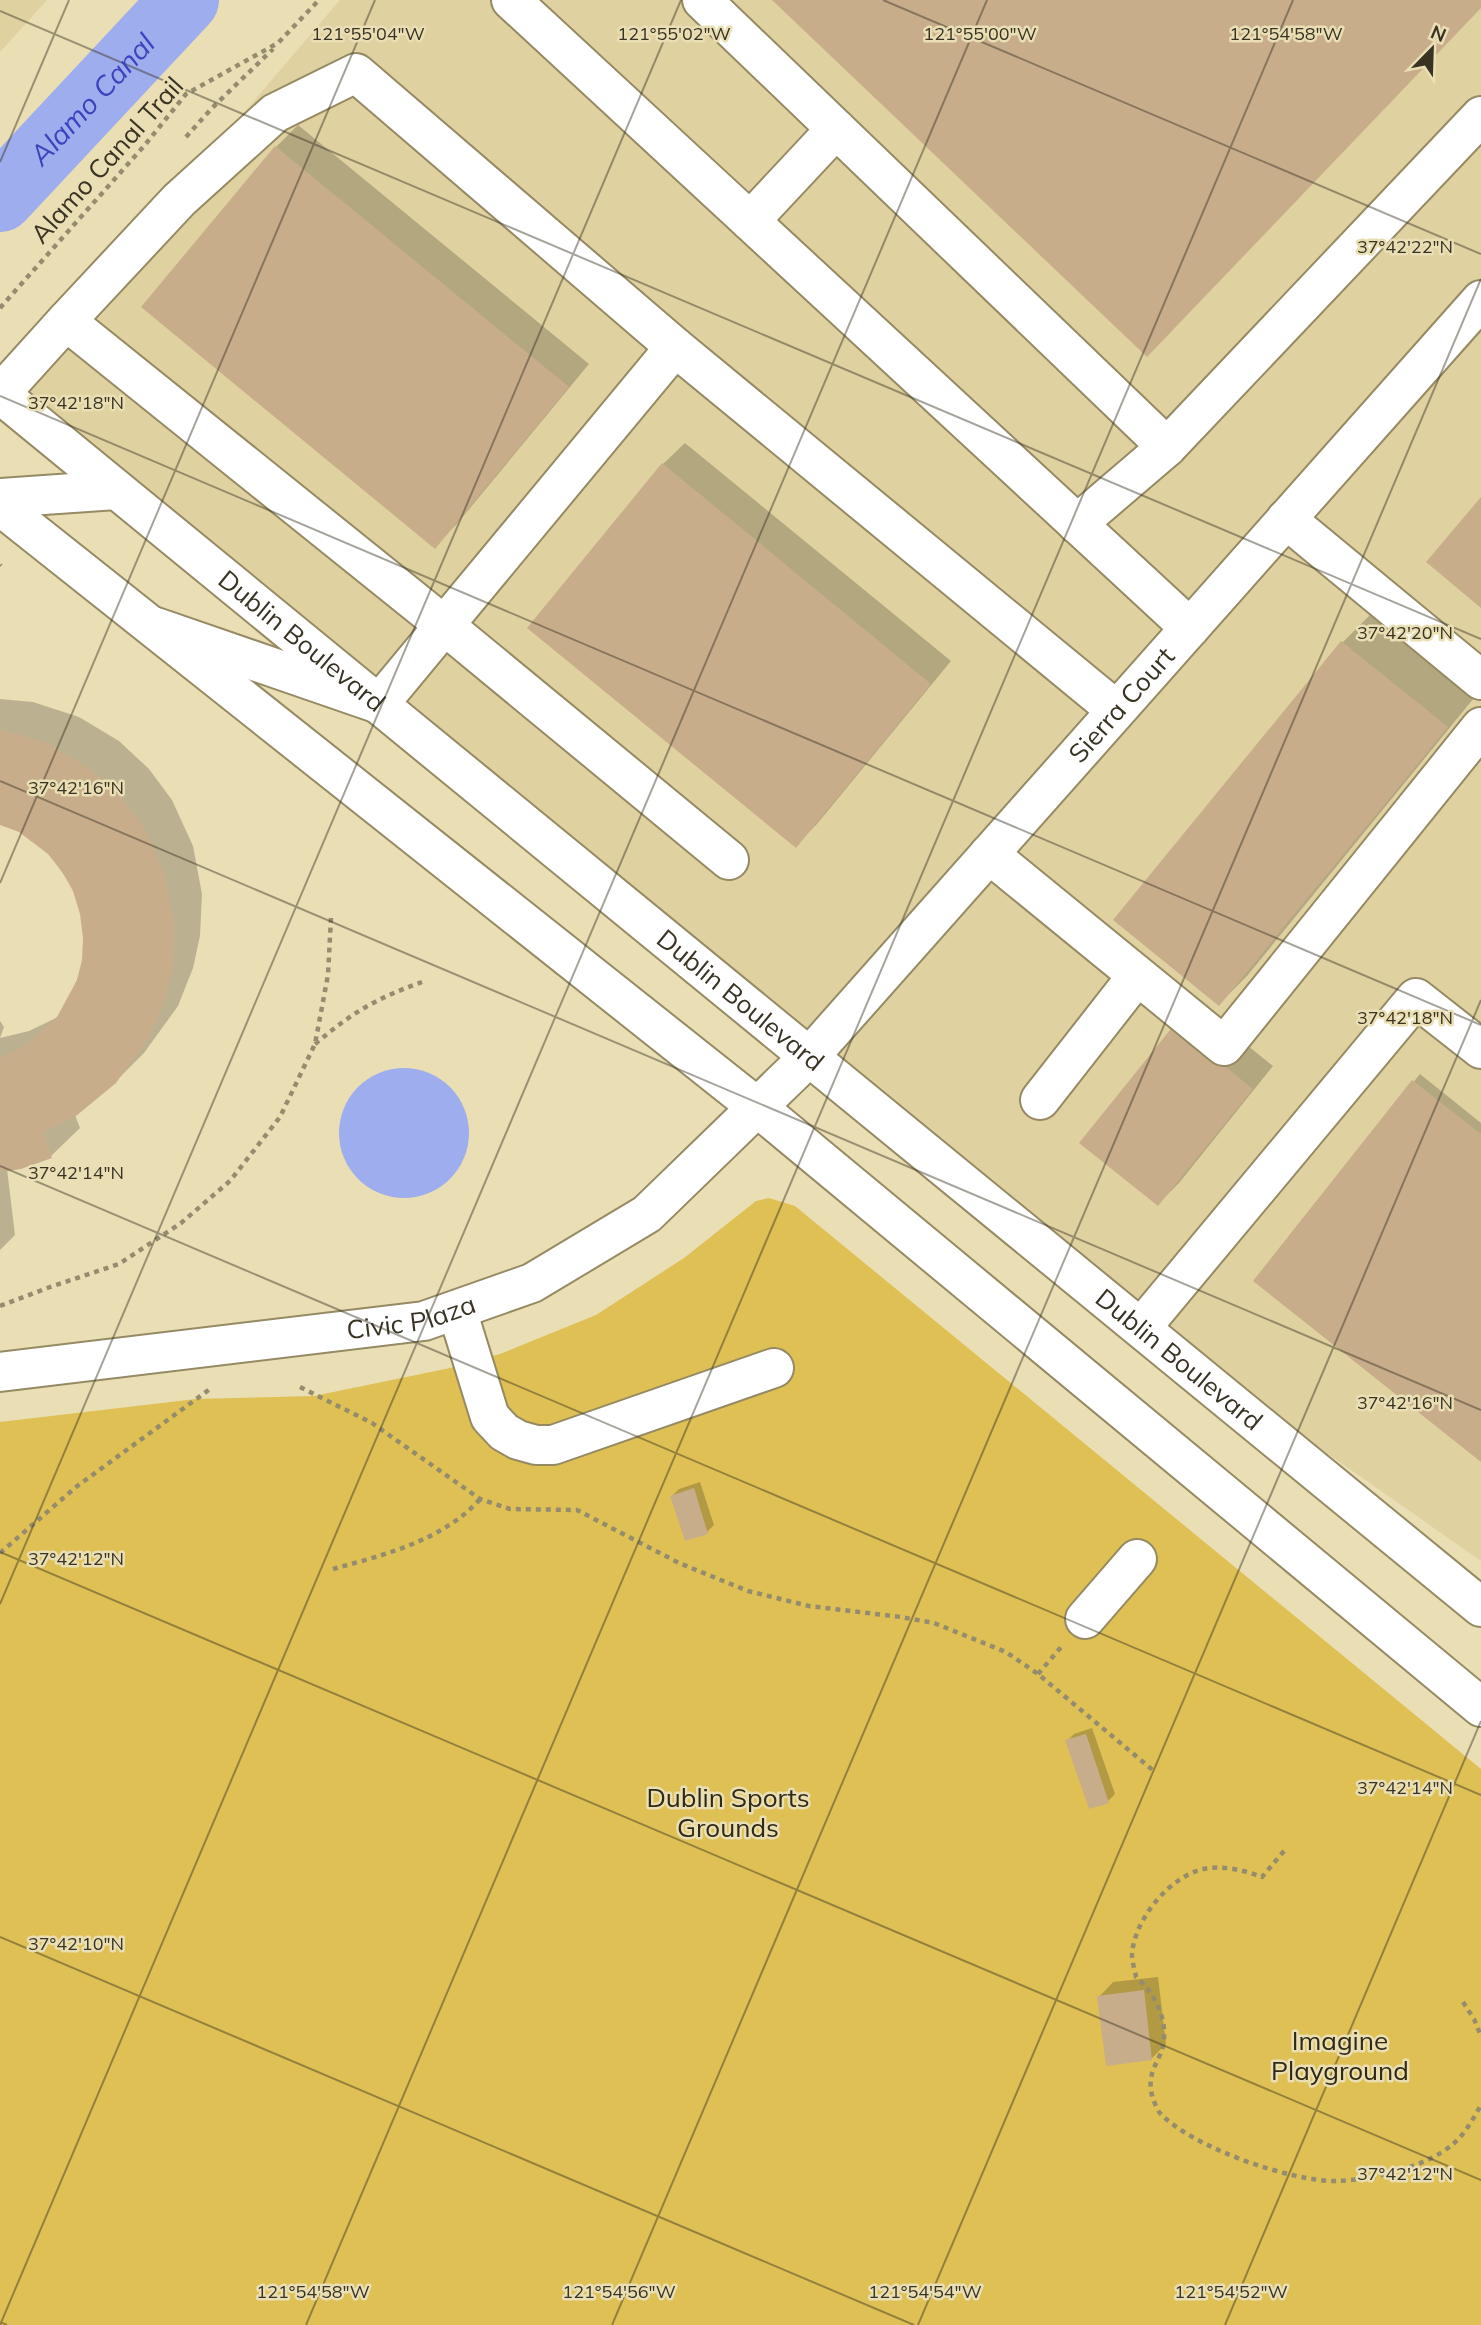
<svg xmlns="http://www.w3.org/2000/svg" width="1481" height="2325" font-family="Mulish,sans-serif">
<style>
.built{fill:#e0d1a1}
.green{fill:#dfc054}
.water{fill:#9eaded}
.shadow{fill:#0003}
.lines{fill:none;stroke-linecap:round;stroke-linejoin:round}
.river{stroke:#9eaded;stroke-width:68}
.building{fill:#c8ad8b}
.minor-casing{stroke:#958a63;stroke-width:42}
.major-casing{stroke:#958a63;stroke-width:42}
.path{stroke:#958c6e;stroke-width:4.5;stroke-dasharray:5 5;stroke-linecap:butt}
.minor{stroke:#fff;stroke-width:38}
.major{stroke:#fff;stroke-width:38}
.ticks{fill:none;stroke:#383322;stroke-width:2;stroke-opacity:0.45}
.labels{text-anchor:middle;stroke-width:5;stroke-linejoin:round;paint-order:stroke}
.street-label{font-size:26px;fill:#383322;stroke:#eadeb4}
.park-label{font-size:26px;fill:#302913;stroke:#eadeb4}
.water-label{font-size:28px;font-style:italic;fill:#3c43bc;stroke:#eadeb4}
.ticks-label{font-size:18px;text-anchor:middle;fill:#383322;stroke:#eadeb4;stroke-width:5;stroke-linejoin:round;paint-order:stroke}
</style>
<rect width="100%" height="100%" fill="#eadeb4"/>
<path class="built" d="M 0,0 L 47,0 L 0,52 Z
M 340,0 L 1481,0 L 1481,1561 L 1094,1290 L 17,406 L 38,354 Z"/>
<path class="green" d="M 769,1198 L 795,1206 L 1481,1769 L 1481,2325 L 0,2325 L 0,1422 L 196,1399 L 314,1396 L 450,1368 L 500,1354 L 596,1315 L 684,1258 L 756,1201 Z"/>
<path class="water" d="M339 1133a65 65 0 1 1 130 0a65 65 0 1 1-130 0Z"/>
<path class="shadow" d="M 298,125 L 589,364 L 456,525 L 435,546 L 144,307 L 276,147 Z
M 685,443 L 951,661 L 817,824 L 795,846 L 663,464 Z
M 1371,614 L 1474,698 L 1247,976 L 1219,1004 L 1115,920 L 1343,642 Z
M 0,699 L 33,702 L 79,717 L 119,741 L 149,769 L 172,800 L 193,846 L 202,894 L 200,936 L 193,968 L 178,1006 L 144,1053 L 115,1082 L 75,1115 L 80,1128 L 51,1156 L 7,1169 L 15,1235 L 0,1250 L 0,1038 L 29,1031 L 56,1018 L 63,1012 L 70,1000 L 84,960 L 85,938 L 82,913 L 74,890 L 49,853 L 20,830 L 0,823 Z
M 1197,1005 L 1273,1066 L 1179,1183 L 1158,1204 Z
M 0,1021 L 4,1027 L 0,1038 Z
M 1420,1074 L 1481,1123 L 1481,1459 L 1255,1280 Z
M 700,1482 L 714,1525 L 707,1532 L 686,1539 L 672,1496 L 679,1489 Z
M 1092,1728 L 1115,1794 L 1108,1801 L 1067,1741 L 1074,1734 Z
M 1158,1977 L 1166,2044 L 1151,2059 L 1099,1997 L 1113,1982 Z"/>
<g class="lines">
<path class="river" id="s1" d="M 0,198 L 185,0"/>
</g>
<path class="building" d="M 772,0 L 1481,0 L 1481,8 L 1147,357 Z
M 275,146 L 569,387 L 435,549 L 141,307 Z
M 662,463 L 931,684 L 796,848 L 527,628 Z
M 1481,497 L 1481,608 L 1426,562 Z
M 1341,641 L 1448,727 L 1219,1006 L 1113,920 Z
M 0,729 L 50,744 L 90,769 L 121,797 L 144,828 L 165,875 L 174,923 L 173,966 L 165,998 L 150,1036 L 116,1083 L 76,1116 L 43,1132 L 52,1158 L 21,1169 L 0,1172 L 0,1058 L 26,1045 L 57,1017 L 77,980 L 82,960 L 83,938 L 80,914 L 73,891 L 63,873 L 48,854 L 19,832 L 0,825 Z
M 1174,1025 L 1253,1089 L 1158,1206 L 1079,1143 Z
M 1412,1080 L 1481,1134 L 1481,1462 L 1253,1281 Z
M 694,1488 L 708,1534 L 685,1541 L 670,1496 Z
M 1086,1734 L 1109,1803 L 1089,1809 L 1065,1740 Z
M 1144,1990 L 1152,2060 L 1106,2066 L 1097,1996 Z"/>
<g class="lines">
<g class="minor-casing">
<g id="minor">
<path d="M 511,0 L 1190,628"/>
<path d="M 702,0 L 1167,447 L 1481,116"/>
<path d="M 750,221 L 836,129"/>
<path d="M 66,321 L 179,200 L 275,113 L 356,73 L 675,347"/>
<path d="M 0,394 L 66,321 L 444,625 L 729,860"/>
<path d="M 0,498 L 116,490"/>
<path d="M 1286,519 L 1481,680"/>
<path d="M 1077,524 L 1167,447"/>
<path d="M 156,627 L 379,704 L 675,347 L 1116,710"/>
<path d="M 989,854 L 1224,1046 L 1481,727"/>
<path d="M 1040,1100 L 1137,976"/>
<path d="M 457,1310 L 490,1417 L 504,1432 L 518,1440 L 536,1445 L 553,1445 L 774,1368"/>
<path d="M 1141,1328 L 1416,998 L 1481,1049"/>
<path id="s2" d="M 0,1372 L 424,1321 L 532,1283 L 647,1214 L 810,1056 L 1481,300"/>
<path d="M 1085,1619 L 1137,1559"/>
</g>
</g>
<g class="major-casing">
<g id="major">
<path id="s3" d="M 0,394 L 1481,1607"/>
<path d="M 0,506 L 757,1107 L 1481,1707"/>
</g>
</g>
<path class="path" d="M 186,137 L 212,108 L 273,49
M 0,308 L 144,146 L 186,94 L 278,43 L 319,0
M 0,565 L 1,566
M 315,1044 C 353,1012 375,999 422,982
M 0,1306 L 50,1287 L 119,1264 L 181,1223 L 230,1181 L 280,1117 L 315,1044 L 328,975 L 331,918
M 300,1387 L 372,1423 L 480,1499 L 510,1509 L 577,1510 L 679,1563 L 748,1591 L 809,1606 L 901,1617 L 934,1623 L 1006,1652 L 1038,1674 L 1155,1772
M 0,1553 L 76,1487 L 210,1389
M 333,1569 C 384,1555 444,1540 480,1499
M 1038,1674 L 1062,1646
M 1284,1851 L 1262,1877 C 1246,1871 1227,1866 1209,1868 C 1173,1872 1133,1919 1132,1956 C 1132,1962 1135,1970 1136,1977 C 1152,1991 1166,2014 1164,2038 C 1163,2062 1144,2069 1153,2099 C 1155,2103 1157,2110 1160,2113 C 1191,2147 1292,2182 1337,2181 C 1371,2180 1427,2167 1453,2144 C 1465,2134 1473,2119 1481,2105
M 1463,2002 L 1474,2019 L 1481,2036"/>
<use href="#minor" class="minor"/>
<use href="#major" class="major"/>
</g>
<path class="ticks" d="M 883,0 L 1481,254M 0,11 L 1481,639M 0,162 L 69,0M 0,396 L 1481,1025M 0,781 L 1481,1410M 0,883 L 375,0M 0,1166 L 1481,1795M 0,1552 L 1481,2180M 0,1604 L 681,0M 0,1937 L 914,2325M 0,2322 L 7,2325M 0,2325 L 987,0M 306,2325 L 1293,0M 612,2325 L 1481,279M 918,2325 L 1481,1000M 1225,2325 L 1481,1721"/>
<g class="labels">
<g class="street-label">
<text transform="translate(107 160) rotate(-48)" y="9">Alamo Canal Trail</text>
<text dy="9" stroke="none"><textPath href="#s3" startOffset="390">Dublin Boulevard</textPath></text>
<text dy="9" stroke="none"><textPath href="#s2" startOffset="1372">Sierra Court</textPath></text>
<text dy="9" stroke="none"><textPath href="#s3" startOffset="957">Dublin Boulevard</textPath></text>
<text dy="9" stroke="none"><textPath href="#s2" startOffset="415">Civic Plaza</textPath></text>
<text dy="9" stroke="none"><textPath href="#s3" startOffset="1524">Dublin Boulevard</textPath></text>
</g>
<g class="park-label">
<text x="728" y="1807">Dublin Sports<tspan x="728" dy="30">Grounds</tspan></text>
<text x="1340" y="2050">Imagine<tspan x="1340" dy="30">Playground</tspan></text>
</g>
<g class="water-label">
<text dy="10" stroke="none"><textPath href="#s1" startOffset="135">Alamo Canal</textPath></text>
</g>
</g>
<g class="ticks-label">
<text x="368" y="40">121°55'04"W</text>
<text x="674" y="40">121°55'02"W</text>
<text x="980" y="40">121°55'00"W</text>
<text x="1286" y="40">121°54'58"W</text>
<text x="1405" y="253">37°42'22"N</text>
<text x="76" y="409">37°42'18"N</text>
<text x="1405" y="639">37°42'20"N</text>
<text x="76" y="794">37°42'16"N</text>
<text x="1405" y="1024">37°42'18"N</text>
<text x="76" y="1179">37°42'14"N</text>
<text x="1405" y="1409">37°42'16"N</text>
<text x="76" y="1565">37°42'12"N</text>
<text x="1405" y="1794">37°42'14"N</text>
<text x="76" y="1950">37°42'10"N</text>
<text x="1405" y="2180">37°42'12"N</text>
<text x="313" y="2298">121°54'58"W</text>
<text x="619" y="2298">121°54'56"W</text>
<text x="925" y="2298">121°54'54"W</text>
<text x="1231" y="2298">121°54'52"W</text>
</g>
<g transform="translate(1432 49) rotate(23)" stroke="#eadeb4" stroke-width="5" paint-order="stroke">
<path d="M0-5L12 26L0 18L-12 26Z" fill="#383322"/>
<text y="-10" font-size="19" font-weight="bold" text-anchor="middle" fill="#383322">N</text>
</g>
</svg>
